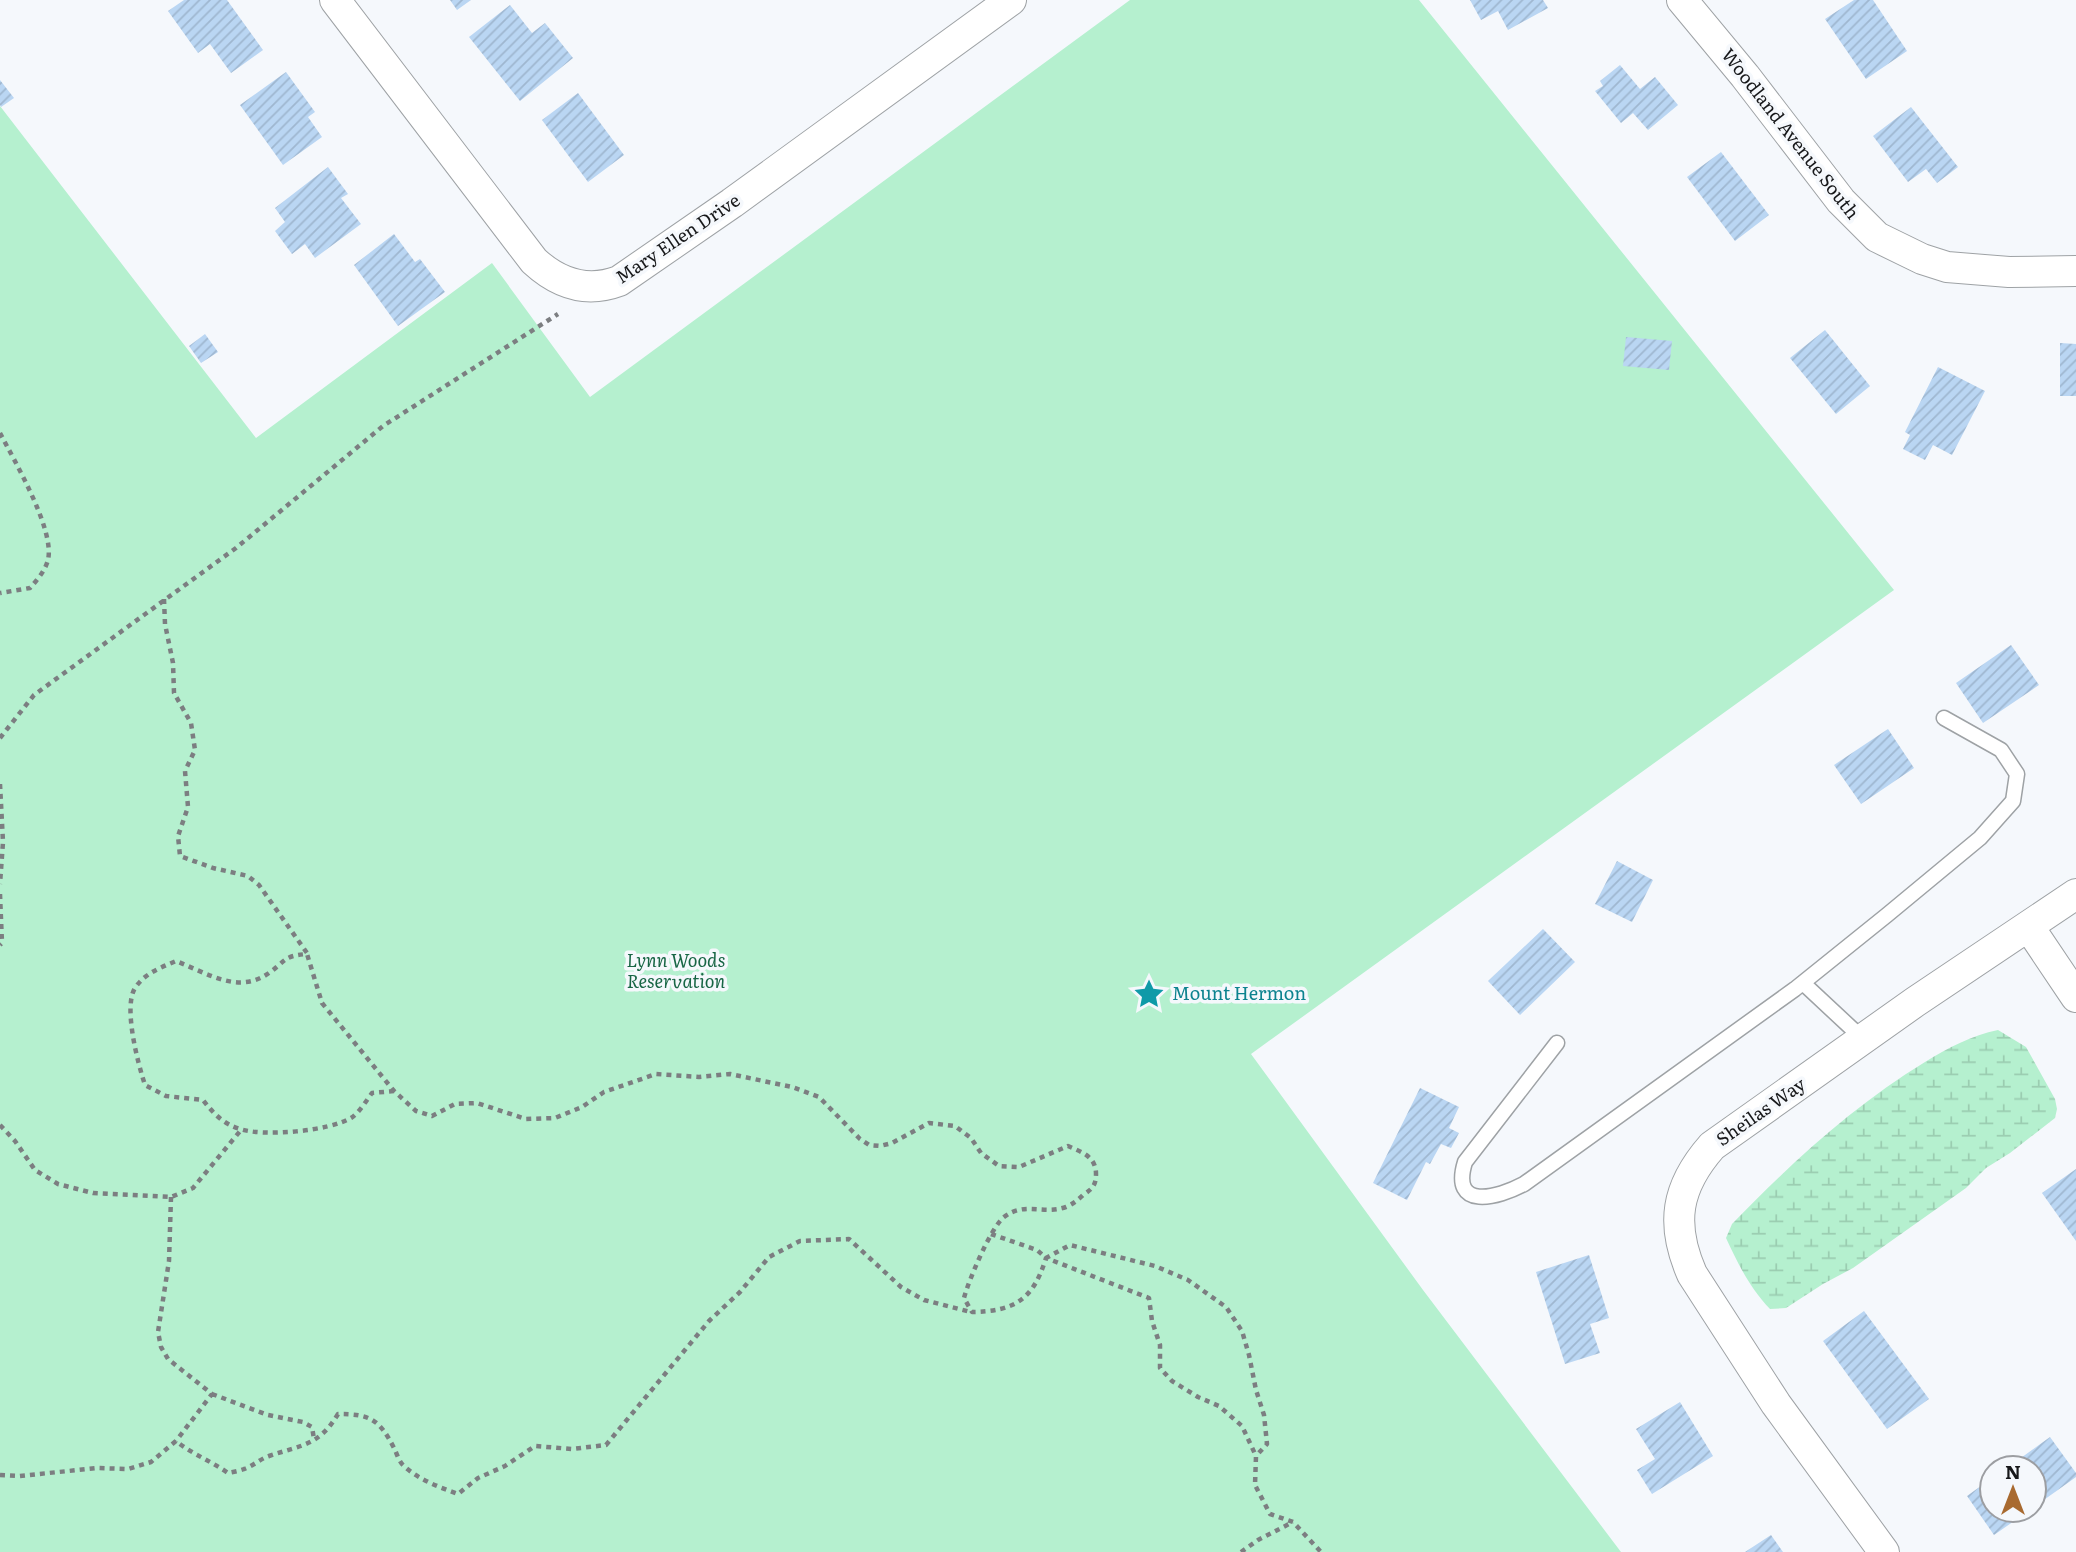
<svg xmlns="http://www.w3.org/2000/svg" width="2076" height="1552" font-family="Literata,serif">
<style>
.wetland{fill:url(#wetland-marsh)}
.park{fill:#b5f0cf}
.building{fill:url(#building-hatch)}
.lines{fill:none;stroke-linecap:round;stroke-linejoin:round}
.lane-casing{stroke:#9ea2a5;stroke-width:17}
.street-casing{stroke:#9ea2a5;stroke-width:32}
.path{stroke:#7c7e81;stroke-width:4.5;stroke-dasharray:5 5;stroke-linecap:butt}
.lane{stroke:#fff;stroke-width:14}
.street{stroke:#fff;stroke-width:30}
.labels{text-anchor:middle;stroke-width:7;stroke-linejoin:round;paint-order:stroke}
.street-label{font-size:18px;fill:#17181a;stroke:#f5f8fc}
.park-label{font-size:18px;font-style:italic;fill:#186645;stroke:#f5f8fc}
.culture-label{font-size:18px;fill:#0d838f;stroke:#f5f8fc;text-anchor:start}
</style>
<defs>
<pattern id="wetland-marsh" width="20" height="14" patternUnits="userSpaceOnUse" patternTransform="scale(1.75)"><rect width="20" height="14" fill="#b5f0cf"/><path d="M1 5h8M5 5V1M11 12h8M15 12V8" fill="none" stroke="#9bcdb1"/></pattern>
<pattern id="building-hatch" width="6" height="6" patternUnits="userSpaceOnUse" patternTransform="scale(1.75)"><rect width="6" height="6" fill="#bad6f3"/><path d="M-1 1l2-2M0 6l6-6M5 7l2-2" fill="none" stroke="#9fb7d0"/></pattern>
</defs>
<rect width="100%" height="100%" fill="#f5f8fc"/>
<path class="wetland" d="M 1998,1030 L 2026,1047 L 2055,1099 L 2057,1109 L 2055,1118 L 2010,1153 L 1986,1168 L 1966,1188 L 1853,1268 L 1823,1284 L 1786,1308 L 1770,1309 C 1750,1288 1738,1264 1726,1238 L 1732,1224 C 1790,1164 1853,1106 1925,1062 C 1948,1048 1972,1035 1998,1030 Z"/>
<path class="park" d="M 1130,0 L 1419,0 L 1894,590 L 1251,1054 L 1423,1290 L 1621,1552 L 0,1552 L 0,106 L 256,438 L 492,263 L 590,397 Z"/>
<path class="building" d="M 184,0 L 227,0 L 263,50 L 231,73 L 210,44 L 198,53 L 168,11 Z
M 450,0 L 471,0 L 457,10 Z
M 1470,0 L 1543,0 L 1548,8 L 1508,30 L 1498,11 L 1481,20 Z
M 1854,0 L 1873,0 L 1907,51 L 1866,79 L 1825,19 Z
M 510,5 L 532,33 L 545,23 L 573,58 L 520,101 L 469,37 Z
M 1620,65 L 1640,89 L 1655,77 L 1678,105 L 1648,130 L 1633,113 L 1621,123 L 1595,91 L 1603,86 L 1600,81 Z
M 286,72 L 315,112 L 308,117 L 322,137 L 283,165 L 240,105 Z
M 0,80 L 14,98 L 1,107 L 0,105 Z
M 578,93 L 624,155 L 588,182 L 542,120 Z
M 1911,107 L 1958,167 L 1937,183 L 1926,169 L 1908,182 L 1873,136 Z
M 1721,152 L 1769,215 L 1735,241 L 1687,177 Z
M 328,167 L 348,194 L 341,198 L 361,224 L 315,258 L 305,244 L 292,254 L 275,231 L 285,222 L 275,208 Z
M 394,234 L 415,262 L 420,259 L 445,292 L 398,326 L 354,265 Z
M 1825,330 L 1870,386 L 1836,414 L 1790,358 Z
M 205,334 L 218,352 L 201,363 L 189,346 Z
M 1626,337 L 1672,341 L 1669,370 L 1623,366 Z
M 2060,343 L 2076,344 L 2076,396 L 2060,396 Z
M 1938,367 L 1985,391 L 1952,455 L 1933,445 L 1925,460 L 1903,449 L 1910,435 L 1905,432 Z
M 2011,645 L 2039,685 L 1983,723 L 1956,683 Z
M 1888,729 L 1914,768 L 1861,804 L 1834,765 Z
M 1617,861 L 1653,880 L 1632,922 L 1595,904 Z
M 1543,929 L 1575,962 L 1520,1015 L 1488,981 Z
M 1420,1088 L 1459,1107 L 1449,1128 L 1459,1133 L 1451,1148 L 1441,1144 L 1430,1164 L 1426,1162 L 1407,1200 L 1373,1183 Z
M 2076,1169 L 2076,1241 L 2042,1193 Z
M 1589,1255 L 1609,1318 L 1590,1324 L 1600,1353 L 1565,1364 L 1536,1272 Z
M 1864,1311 L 1929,1399 L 1887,1429 L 1823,1341 Z
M 1680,1402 L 1713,1456 L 1652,1494 L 1637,1470 L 1655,1459 L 1636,1429 Z
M 2050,1437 L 2076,1473 L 2076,1477 L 2034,1507 L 2034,1468 L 2007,1468 Z
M 1992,1478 L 1992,1510 L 2030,1510 L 1994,1535 L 1967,1496 Z
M 1771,1535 L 1783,1552 L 1745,1552 Z"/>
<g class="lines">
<g class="lane-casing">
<path id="lane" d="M 1803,983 L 1863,1039
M 1557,1043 L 1465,1162 C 1450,1211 1498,1198 1524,1184 L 1795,989 L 1887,915 L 1980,838 L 2013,801 L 2017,774 L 2001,750 L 1944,718"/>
</g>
<g class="street-casing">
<path id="street" d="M 335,0 L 534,261 C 559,284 587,293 619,281 L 732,203 L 1011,0
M 1682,0 L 1745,76 L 1841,201 L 1877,237 L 1922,259 L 1947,267 L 2009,272 L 2076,271
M 2029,927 L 2076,997
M 1884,1552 L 1776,1404 L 1692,1274 C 1670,1224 1676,1187 1712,1146 L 1915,1002 L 2076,894"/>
</g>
<path class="path" d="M 0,433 C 15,462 55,530 48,560 C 45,571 37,580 30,588 L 0,593
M 164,599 L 165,624 L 173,663 L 174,693 L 191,723 L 195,750 L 185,771 L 188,807 L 178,836 L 180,856 L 213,868 L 248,876 L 259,885 L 307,953
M 0,738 L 34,695 L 236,548 L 383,426 L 558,314
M 0,784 L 3,842 L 0,884
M 0,894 L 2,943 L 0,945
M 394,1091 L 372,1093 C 366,1101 359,1113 351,1118 C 329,1131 264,1137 240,1129 C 223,1124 213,1113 203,1100 L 166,1096 L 145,1085 C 138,1064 123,1007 135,988 C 145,973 160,968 176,961 C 207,973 238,995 269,973 C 287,960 283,956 307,954 L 322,1003 L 394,1091 L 416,1111 L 432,1116 L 455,1104 L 477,1103 L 526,1119 L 555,1118 L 582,1107 L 604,1092 L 656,1074 L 699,1077 L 730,1074 L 792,1087 L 819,1097 L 860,1139 L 869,1145 L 880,1146 L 892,1143 L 929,1123 L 955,1126 L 971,1138 L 981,1153 L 999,1166 L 1019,1167 L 1068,1146 C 1081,1152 1096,1156 1096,1174 C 1096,1186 1092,1189 1083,1195 C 1078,1200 1073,1204 1066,1207 C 1043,1215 1025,1201 1004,1217 C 991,1227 968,1282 964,1298 L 972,1312 C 1015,1311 1033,1300 1046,1258 L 1149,1298 L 1152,1321 L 1160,1345 L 1160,1368 L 1172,1381 L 1198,1397 L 1219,1406 L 1242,1426 L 1256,1456 L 1255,1485 L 1270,1514 L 1293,1522 L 1321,1552
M 0,1125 L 15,1141 L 35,1170 L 58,1184 L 93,1193 L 171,1197 L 193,1188 L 241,1130
M 171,1197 L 169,1261 L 158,1332 L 161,1347 L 168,1359 L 212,1394 L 176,1441
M 991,1234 L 1037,1250 L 1046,1258 L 1070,1245 L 1155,1266 L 1188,1280 L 1226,1307 L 1242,1331 L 1249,1355 L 1256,1390 L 1264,1415 L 1267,1444 L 1256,1456
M 212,1394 L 268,1415 L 303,1422 L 312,1427 L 314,1439
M 0,1475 L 19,1476 L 98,1468 L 128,1469 L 151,1462 L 176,1441 C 192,1454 211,1461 228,1473 C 233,1472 239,1471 244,1469 C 253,1466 260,1459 269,1456 C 301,1445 319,1446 338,1414 C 370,1414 379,1419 394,1448 C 397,1454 399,1462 404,1466 C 419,1480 439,1487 458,1494 L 478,1478 L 505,1466 L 535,1446 L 572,1449 L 606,1445 L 709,1321 L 740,1292 L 769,1257 L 800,1241 L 849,1239 L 901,1287 L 924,1300 L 971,1312
M 1241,1552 L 1258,1540 L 1293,1522"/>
<use href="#lane" class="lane"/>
<use href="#street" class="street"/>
</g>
<defs>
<g id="sight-bare" transform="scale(2.415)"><path d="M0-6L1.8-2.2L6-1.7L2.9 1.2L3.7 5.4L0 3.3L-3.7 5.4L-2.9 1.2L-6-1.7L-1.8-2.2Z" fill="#0f9aa8" stroke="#f5f8fc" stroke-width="2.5" paint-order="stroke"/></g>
</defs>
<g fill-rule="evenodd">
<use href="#sight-bare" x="1149" y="994"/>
</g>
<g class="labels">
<g class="street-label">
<text transform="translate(1790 134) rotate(52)" y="6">Woodland Avenue South</text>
<text transform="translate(678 239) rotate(-34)" y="6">Mary Ellen Drive</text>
<text transform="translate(1761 1112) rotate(-35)" y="6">Sheilas Way</text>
</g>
<g class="park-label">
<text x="676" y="967">Lynn Woods<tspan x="676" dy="21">Reservation</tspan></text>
</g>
<g class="culture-label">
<text x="1172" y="1000">Mount Hermon</text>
</g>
</g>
<g transform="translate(2013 1489)"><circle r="33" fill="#f5f8fc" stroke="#9c9ea2" stroke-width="2"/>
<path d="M0-5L12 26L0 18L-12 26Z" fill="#a86a30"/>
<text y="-10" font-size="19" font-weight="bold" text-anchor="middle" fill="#17181a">N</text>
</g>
</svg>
